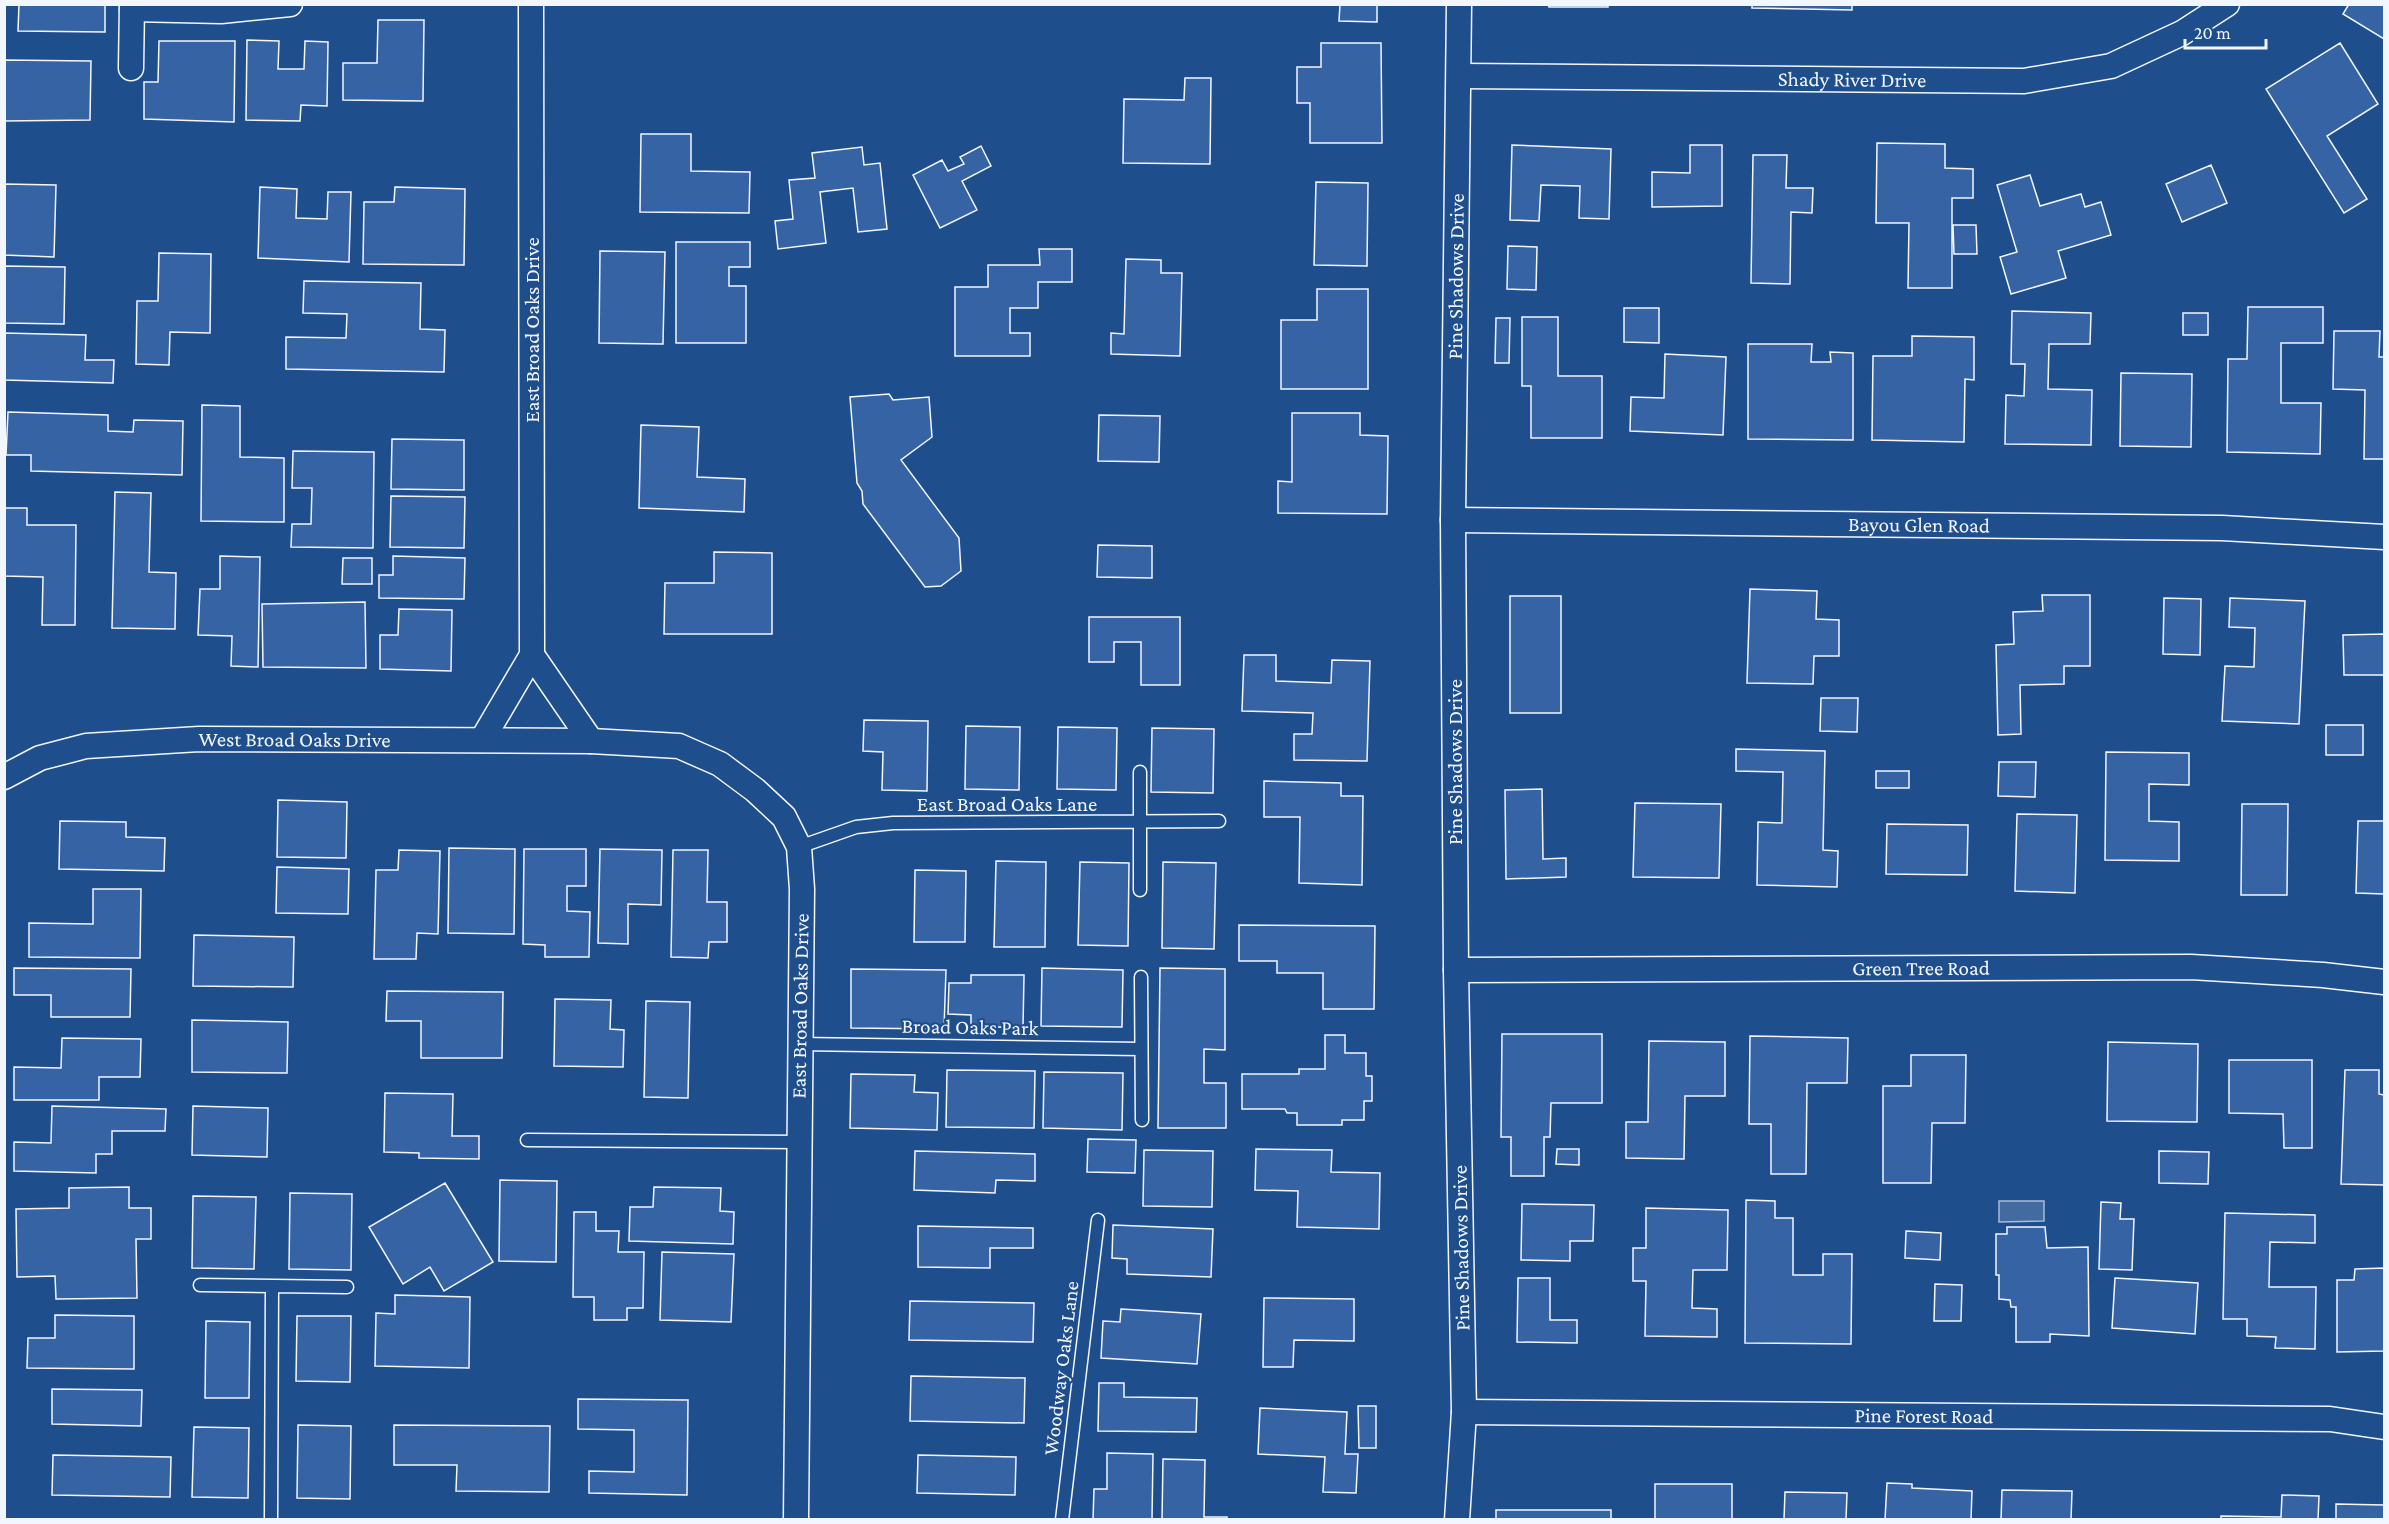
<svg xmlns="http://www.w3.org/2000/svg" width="2389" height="1524" font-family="'Crimson Pro',serif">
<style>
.water{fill:#446ba0;stroke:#a8bbd7;stroke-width:1.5}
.building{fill:#3563a3;stroke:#f2f6ff;stroke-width:1.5}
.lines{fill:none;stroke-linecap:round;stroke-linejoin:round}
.service-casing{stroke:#f2f6ff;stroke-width:15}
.minor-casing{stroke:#f2f6ff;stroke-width:27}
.service{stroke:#1f4e8c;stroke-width:12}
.minor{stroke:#1f4e8c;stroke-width:24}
.labels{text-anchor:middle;stroke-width:4.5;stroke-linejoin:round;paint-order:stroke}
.street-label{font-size:21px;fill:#f2f6ff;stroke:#1f4e8c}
</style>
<rect width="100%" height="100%" fill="#1f4e8c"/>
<path class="water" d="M 1999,1201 L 2044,1201 L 2044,1221 L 1999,1222 Z"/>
<path class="building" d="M 19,4 L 105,4 L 105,32 L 18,31 Z
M 1340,4 L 1377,4 L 1377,22 L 1339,21 Z
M 1548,4 L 1608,4 L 1608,7 L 1549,7 Z
M 1752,4 L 1852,4 L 1852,10 L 1752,8 Z
M 2349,4 L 2384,4 L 2384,39 L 2343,14 Z
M 378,20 L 424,20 L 423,101 L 343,100 L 343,63 L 377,63 Z
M 247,40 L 279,41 L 278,69 L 304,69 L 305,41 L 328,42 L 327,106 L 301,105 L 300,121 L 246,120 Z
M 159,41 L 235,41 L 234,122 L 144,119 L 144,82 L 158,82 Z
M 1321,43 L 1381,43 L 1382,143 L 1310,143 L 1310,103 L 1297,103 L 1297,67 L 1321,67 Z
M 2340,43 L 2378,104 L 2327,136 L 2367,199 L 2344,213 L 2266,89 Z
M 4,60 L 91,61 L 90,120 L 4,121 Z
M 1185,78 L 1211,78 L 1210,164 L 1123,163 L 1124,99 L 1184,100 Z
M 641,134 L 691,134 L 691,171 L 750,172 L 749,213 L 640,212 Z
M 1877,143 L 1945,144 L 1945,168 L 1973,169 L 1973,198 L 1952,198 L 1952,288 L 1908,288 L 1909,223 L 1876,223 Z
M 1512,145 L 1611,149 L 1609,219 L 1579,218 L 1580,186 L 1541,185 L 1539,221 L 1510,220 Z
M 1690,145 L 1722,145 L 1722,206 L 1652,207 L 1652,172 L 1690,173 Z
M 981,146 L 991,166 L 962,181 L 977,210 L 940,228 L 913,175 L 942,160 L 948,171 L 964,164 L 960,157 Z
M 862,147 L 864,165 L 880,163 L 887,229 L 858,232 L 853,188 L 820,192 L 826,243 L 778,249 L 775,221 L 793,219 L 789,180 L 815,178 L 812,153 Z
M 1753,155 L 1787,155 L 1786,188 L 1813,188 L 1812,213 L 1791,212 L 1790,284 L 1751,283 Z
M 2211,165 L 2227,203 L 2182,222 L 2166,184 Z
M 2030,175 L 2040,206 L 2081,194 L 2085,207 L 2101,202 L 2111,235 L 2058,251 L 2066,278 L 2011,294 L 2000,257 L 2017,252 L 1997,185 Z
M 1316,182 L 1368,183 L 1367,266 L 1314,265 Z
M 4,184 L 56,185 L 54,257 L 4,255 Z
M 260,187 L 297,189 L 296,218 L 327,219 L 328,192 L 351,192 L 349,262 L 258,258 Z
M 395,187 L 465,189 L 464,265 L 363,264 L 364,202 L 394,202 Z
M 1953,225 L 1976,225 L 1977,254 L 1954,254 Z
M 676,242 L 750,242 L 750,267 L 729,267 L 729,286 L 746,286 L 746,343 L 676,343 Z
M 1508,246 L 1537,247 L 1536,290 L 1507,289 Z
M 1039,249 L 1072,249 L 1072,282 L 1038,282 L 1038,308 L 1010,308 L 1010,333 L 1030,333 L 1030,356 L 955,356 L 955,287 L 988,287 L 988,265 L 1040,265 Z
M 600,251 L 665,252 L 663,344 L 599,343 Z
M 159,253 L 211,254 L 210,333 L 170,332 L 169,365 L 136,364 L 137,301 L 158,301 Z
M 1126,259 L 1161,260 L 1161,273 L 1182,273 L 1180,356 L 1111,354 L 1111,333 L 1124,334 Z
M 4,266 L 65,267 L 64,324 L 4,323 Z
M 304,281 L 421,283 L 420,329 L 445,330 L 444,372 L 286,369 L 286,337 L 346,338 L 347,314 L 303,313 Z
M 1317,289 L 1368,289 L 1368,389 L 1281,389 L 1281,320 L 1317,320 Z
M 2248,307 L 2323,307 L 2323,343 L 2281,343 L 2281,403 L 2321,403 L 2320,454 L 2227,452 L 2228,359 L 2247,359 Z
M 1624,308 L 1659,308 L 1659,343 L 1624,342 Z
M 2012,311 L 2091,313 L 2090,344 L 2049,344 L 2048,389 L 2092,390 L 2091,445 L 2005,444 L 2006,395 L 2024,396 L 2025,364 L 2011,364 Z
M 2183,313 L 2208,313 L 2208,335 L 2183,335 Z
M 1522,317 L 1558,317 L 1558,376 L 1602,376 L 1602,438 L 1531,438 L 1531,386 L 1522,386 Z
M 1496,318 L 1510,318 L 1509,363 L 1495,363 Z
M 2334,331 L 2380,331 L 2379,357 L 2384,357 L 2384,459 L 2364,459 L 2365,390 L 2333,389 Z
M 4,333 L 86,335 L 85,360 L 114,360 L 113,383 L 4,380 Z
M 1912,336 L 1974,337 L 1974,380 L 1965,379 L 1964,442 L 1872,440 L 1873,356 L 1912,356 Z
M 1748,344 L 1812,344 L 1811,362 L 1831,362 L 1830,352 L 1853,353 L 1853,440 L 1748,439 Z
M 1665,354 L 1726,357 L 1723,435 L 1630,431 L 1631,397 L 1664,398 Z
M 2121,373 L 2192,374 L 2191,447 L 2120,446 Z
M 889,394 L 893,400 L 929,397 L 932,437 L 901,460 L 959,538 L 961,571 L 941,586 L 925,587 L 863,504 L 862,491 L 857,483 L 850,397 Z
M 202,405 L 240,406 L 240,457 L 284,458 L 284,522 L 201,521 Z
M 8,412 L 108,415 L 108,431 L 133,432 L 134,420 L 183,421 L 182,475 L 31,471 L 31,455 L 6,455 Z
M 1292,413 L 1360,413 L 1360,435 L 1388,436 L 1387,514 L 1278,513 L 1278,481 L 1292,482 Z
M 1099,415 L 1160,416 L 1159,462 L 1098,461 Z
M 641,425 L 699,427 L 697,477 L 745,479 L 744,512 L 639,508 Z
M 392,439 L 464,440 L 464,490 L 391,489 Z
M 293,451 L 374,452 L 373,548 L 291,547 L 292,524 L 311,524 L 312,488 L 292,488 Z
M 115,492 L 151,493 L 149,572 L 176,573 L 175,629 L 112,628 Z
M 391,496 L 465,497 L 464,548 L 390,547 Z
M 4,508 L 27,508 L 27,525 L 76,525 L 75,625 L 42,625 L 43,577 L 4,576 Z
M 1098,545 L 1152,546 L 1152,578 L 1097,577 Z
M 714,552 L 772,553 L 772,634 L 664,634 L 665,583 L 714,583 Z
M 220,556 L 260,557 L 258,667 L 231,666 L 232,636 L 198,635 L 200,589 L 220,589 Z
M 393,556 L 465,558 L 464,599 L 379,598 L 379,575 L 393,575 Z
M 343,558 L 372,558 L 372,584 L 342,584 Z
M 1750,589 L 1817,591 L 1816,619 L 1839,620 L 1839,656 L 1814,656 L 1813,684 L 1747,683 Z
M 2042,595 L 2090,595 L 2090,666 L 2064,666 L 2064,684 L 2020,685 L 2021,734 L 1998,735 L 1996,645 L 2014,644 L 2013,612 L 2043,611 Z
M 1510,596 L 1561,596 L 1561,713 L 1510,713 Z
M 2164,598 L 2201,599 L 2200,655 L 2163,654 Z
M 2230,598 L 2305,601 L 2299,724 L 2222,721 L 2225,666 L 2254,667 L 2255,628 L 2229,627 Z
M 365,602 L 366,668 L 263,667 L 262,604 Z
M 399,609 L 452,610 L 451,671 L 380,669 L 380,635 L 398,635 Z
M 1089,617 L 1180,617 L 1180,685 L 1141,685 L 1141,642 L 1114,642 L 1114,662 L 1089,662 Z
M 2384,634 L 2384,675 L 2344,675 L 2343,635 Z
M 1244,655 L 1276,655 L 1276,681 L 1331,683 L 1332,660 L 1370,661 L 1367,761 L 1294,760 L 1294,734 L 1312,734 L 1313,713 L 1242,711 Z
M 1821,698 L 1858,698 L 1857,732 L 1820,731 Z
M 864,720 L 928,721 L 927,791 L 882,790 L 883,752 L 863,751 Z
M 2326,725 L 2363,725 L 2363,755 L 2326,755 Z
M 966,726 L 1020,727 L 1019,790 L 965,789 Z
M 1058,727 L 1117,728 L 1116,790 L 1057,789 Z
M 1152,728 L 1214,729 L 1213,793 L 1151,792 Z
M 1736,749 L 1825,751 L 1823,850 L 1838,851 L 1837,887 L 1757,885 L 1758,822 L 1782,823 L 1783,772 L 1736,771 Z
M 2106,752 L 2189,753 L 2189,785 L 2149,784 L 2149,821 L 2179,822 L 2179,861 L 2105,860 Z
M 1999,762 L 2036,762 L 2035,797 L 1998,796 Z
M 1876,771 L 1909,771 L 1909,788 L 1876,788 Z
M 1264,781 L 1341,783 L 1341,796 L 1363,796 L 1362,885 L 1299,883 L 1300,817 L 1264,817 Z
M 1542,789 L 1543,859 L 1566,858 L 1566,877 L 1506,879 L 1505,790 Z
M 278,800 L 347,802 L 346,858 L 277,857 Z
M 1635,803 L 1721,804 L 1719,878 L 1633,877 Z
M 2242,804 L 2288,804 L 2287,895 L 2241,895 Z
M 2017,814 L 2077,815 L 2075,893 L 2015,891 Z
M 60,821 L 126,822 L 126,837 L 165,838 L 164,871 L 59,869 Z
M 2358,821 L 2384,821 L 2384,894 L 2356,893 Z
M 1887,824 L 1968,825 L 1967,875 L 1886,874 Z
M 449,848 L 515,849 L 514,934 L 448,933 Z
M 524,849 L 586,849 L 586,886 L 567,886 L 567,911 L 590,912 L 589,957 L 545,957 L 545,945 L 523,944 Z
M 600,849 L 662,850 L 661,905 L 628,904 L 628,944 L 598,943 Z
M 399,850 L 440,851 L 438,934 L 417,933 L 416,959 L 374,959 L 376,870 L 398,870 Z
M 673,850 L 708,850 L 707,902 L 727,902 L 727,942 L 709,942 L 708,958 L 671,957 Z
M 996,861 L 1046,862 L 1045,947 L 994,947 Z
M 1080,862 L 1129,863 L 1128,946 L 1078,945 Z
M 1163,862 L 1216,863 L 1214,949 L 1162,948 Z
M 277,867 L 349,869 L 348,914 L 276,913 Z
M 915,870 L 966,871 L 965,942 L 914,942 Z
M 93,889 L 141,889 L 140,958 L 29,957 L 29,923 L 93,924 Z
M 1239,925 L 1375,926 L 1374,1009 L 1323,1009 L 1323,973 L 1277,973 L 1277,961 L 1239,961 Z
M 194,935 L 294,937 L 293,987 L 193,986 Z
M 14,968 L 131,969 L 130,1017 L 51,1017 L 51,995 L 14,995 Z
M 1042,968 L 1123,970 L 1122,1027 L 1041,1026 Z
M 1160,968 L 1225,969 L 1225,1050 L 1204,1049 L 1204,1083 L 1226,1083 L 1226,1128 L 1158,1128 Z
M 851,969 L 946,970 L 944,1029 L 851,1028 Z
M 971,975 L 1024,975 L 1023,1028 L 971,1026 L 971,1015 L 948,1014 L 949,983 L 971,983 Z
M 387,991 L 503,992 L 502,1058 L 421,1058 L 421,1021 L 386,1021 Z
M 555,999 L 611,1000 L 610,1029 L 624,1030 L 623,1067 L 554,1066 Z
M 646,1001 L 690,1002 L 688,1098 L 644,1097 Z
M 192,1020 L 288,1022 L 287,1073 L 192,1072 Z
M 1502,1034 L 1602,1034 L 1602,1103 L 1551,1103 L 1550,1137 L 1544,1137 L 1544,1176 L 1511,1176 L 1511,1137 L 1501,1137 Z
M 1325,1035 L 1345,1035 L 1345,1053 L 1366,1053 L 1366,1076 L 1372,1076 L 1372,1101 L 1364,1101 L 1364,1120 L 1342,1120 L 1342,1125 L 1297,1125 L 1297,1113 L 1287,1113 L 1285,1109 L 1242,1109 L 1242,1074 L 1299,1074 L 1299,1069 L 1325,1069 Z
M 1750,1036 L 1848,1038 L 1847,1083 L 1807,1083 L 1806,1174 L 1771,1174 L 1771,1124 L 1749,1124 Z
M 62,1038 L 141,1039 L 140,1077 L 99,1077 L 99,1100 L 14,1100 L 14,1067 L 61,1068 Z
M 1649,1041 L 1725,1042 L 1725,1096 L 1685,1096 L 1684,1159 L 1626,1158 L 1626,1122 L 1648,1122 Z
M 2108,1042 L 2198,1044 L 2197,1122 L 2107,1121 Z
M 1911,1055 L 1966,1055 L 1965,1123 L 1932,1123 L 1931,1183 L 1883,1183 L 1883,1086 L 1911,1086 Z
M 2229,1060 L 2312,1060 L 2312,1148 L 2284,1148 L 2283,1114 L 2229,1113 Z
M 947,1070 L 1035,1071 L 1034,1128 L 946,1127 Z
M 2345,1070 L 2379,1070 L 2379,1094 L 2384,1095 L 2384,1185 L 2341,1184 Z
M 1044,1072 L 1123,1073 L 1122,1130 L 1043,1128 Z
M 851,1074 L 915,1075 L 914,1092 L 938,1093 L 937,1130 L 850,1128 Z
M 385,1093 L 453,1094 L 452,1136 L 479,1136 L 479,1159 L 419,1158 L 419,1153 L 384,1152 Z
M 52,1106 L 166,1109 L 165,1131 L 112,1131 L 112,1154 L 96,1154 L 96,1173 L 14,1171 L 14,1142 L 51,1143 Z
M 193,1106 L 268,1108 L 267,1157 L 192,1155 Z
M 1088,1139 L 1136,1140 L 1135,1173 L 1087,1172 Z
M 1256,1149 L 1332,1150 L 1331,1172 L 1380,1173 L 1379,1229 L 1297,1227 L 1298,1191 L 1255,1190 Z
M 1557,1149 L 1579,1149 L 1579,1165 L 1556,1164 Z
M 1144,1150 L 1213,1151 L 1212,1207 L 1143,1206 Z
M 915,1151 L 1035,1154 L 1035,1181 L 996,1180 L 995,1193 L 914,1190 Z
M 2159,1151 L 2209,1152 L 2208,1184 L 2159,1183 Z
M 500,1180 L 557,1181 L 556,1262 L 499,1261 Z
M 445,1183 L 493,1262 L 444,1291 L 430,1267 L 403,1284 L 369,1227 Z
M 129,1187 L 129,1208 L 151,1208 L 151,1239 L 136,1239 L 137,1298 L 56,1299 L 55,1276 L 17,1277 L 16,1209 L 69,1208 L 69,1188 Z
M 654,1187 L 721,1188 L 720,1211 L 734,1212 L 733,1244 L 629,1241 L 630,1207 L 653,1207 Z
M 290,1193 L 352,1194 L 351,1270 L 289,1269 Z
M 193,1196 L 256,1197 L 254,1269 L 192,1268 Z
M 1746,1200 L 1775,1201 L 1775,1218 L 1793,1218 L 1793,1275 L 1823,1275 L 1823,1254 L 1852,1254 L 1851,1344 L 1745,1343 Z
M 2101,1202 L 2121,1203 L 2120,1219 L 2134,1219 L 2132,1270 L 2099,1269 Z
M 1522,1204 L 1594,1205 L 1593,1241 L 1570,1241 L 1570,1261 L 1521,1260 Z
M 1646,1208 L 1728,1210 L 1727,1270 L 1693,1270 L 1692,1308 L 1717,1309 L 1717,1337 L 1645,1336 L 1646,1281 L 1633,1281 L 1633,1248 L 1646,1248 Z
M 574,1212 L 596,1212 L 596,1231 L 619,1231 L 618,1252 L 644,1252 L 643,1308 L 627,1308 L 627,1320 L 594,1320 L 594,1297 L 573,1297 Z
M 2225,1213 L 2315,1215 L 2315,1243 L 2270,1242 L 2269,1287 L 2316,1287 L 2315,1349 L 2275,1348 L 2276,1337 L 2247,1336 L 2247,1319 L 2223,1319 Z
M 1113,1225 L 1213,1229 L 1211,1277 L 1127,1274 L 1127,1259 L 1112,1258 Z
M 918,1226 L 1033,1228 L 1033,1248 L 990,1248 L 990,1268 L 918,1267 Z
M 2007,1227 L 2045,1227 L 2047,1248 L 2088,1247 L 2089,1336 L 2050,1334 L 2050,1342 L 2016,1342 L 2016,1307 L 2011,1307 L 2010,1300 L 1999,1299 L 1999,1275 L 1996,1275 L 1996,1234 L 2007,1234 Z
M 1906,1231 L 1941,1233 L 1940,1260 L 1905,1258 Z
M 662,1252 L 734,1254 L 731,1322 L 660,1320 Z
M 2384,1268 L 2384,1351 L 2337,1352 L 2337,1280 L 2354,1280 L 2355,1269 Z
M 1518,1278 L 1550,1278 L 1550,1320 L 1577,1320 L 1577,1343 L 1517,1342 Z
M 2115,1278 L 2198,1283 L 2195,1334 L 2112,1328 Z
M 1935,1284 L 1962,1285 L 1961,1321 L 1934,1321 Z
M 395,1295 L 470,1297 L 469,1368 L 375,1366 L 376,1313 L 395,1314 Z
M 1264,1298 L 1354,1299 L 1354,1341 L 1294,1340 L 1293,1367 L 1263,1367 Z
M 910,1301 L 1034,1303 L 1033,1342 L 909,1340 Z
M 1121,1309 L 1201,1314 L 1197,1364 L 1101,1358 L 1103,1321 L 1120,1322 Z
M 55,1315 L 134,1316 L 134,1369 L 27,1368 L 28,1338 L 55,1338 Z
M 297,1316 L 351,1316 L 350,1382 L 296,1381 Z
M 206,1321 L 250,1322 L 249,1398 L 205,1398 Z
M 911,1376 L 1025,1378 L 1024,1423 L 910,1421 Z
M 1099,1383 L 1124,1383 L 1124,1397 L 1197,1398 L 1196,1432 L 1098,1431 Z
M 52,1389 L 142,1390 L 141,1426 L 52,1424 Z
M 578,1399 L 688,1400 L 687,1495 L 589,1493 L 589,1471 L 634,1472 L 634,1430 L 578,1429 Z
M 1358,1406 L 1376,1406 L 1376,1448 L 1359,1448 Z
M 1260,1408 L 1347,1412 L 1345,1454 L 1358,1454 L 1356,1493 L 1323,1492 L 1325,1457 L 1258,1454 Z
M 298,1425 L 351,1426 L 350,1499 L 297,1498 Z
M 394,1425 L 550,1426 L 549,1492 L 456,1491 L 457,1465 L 394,1465 Z
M 194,1427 L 249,1428 L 248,1498 L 192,1497 Z
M 1107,1453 L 1153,1454 L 1152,1520 L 1093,1520 L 1094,1489 L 1107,1489 Z
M 53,1455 L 171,1457 L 170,1497 L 52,1495 Z
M 918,1455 L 1016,1457 L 1015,1495 L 917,1493 Z
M 1163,1459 L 1205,1460 L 1204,1517 L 1227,1517 L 1227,1520 L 1162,1520 Z
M 1887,1483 L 1912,1484 L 1912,1488 L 1972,1491 L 1971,1520 L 1885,1520 Z
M 1655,1484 L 1732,1484 L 1732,1520 L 1655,1520 Z
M 2002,1490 L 2072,1491 L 2071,1520 L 2001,1520 Z
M 1785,1492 L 1847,1493 L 1846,1520 L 1784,1520 Z
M 2282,1495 L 2319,1496 L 2318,1520 L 2221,1520 L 2221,1516 L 2281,1517 Z
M 2336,1504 L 2384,1505 L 2384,1520 L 2336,1520 Z
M 1496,1510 L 1611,1510 L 1611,1520 L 1496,1520 Z"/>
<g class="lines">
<g class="service-casing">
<path id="service" d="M 799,847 L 856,827 L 893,823 L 1219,821
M 1140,890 L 1140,772
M 1141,977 L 1142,1120
M 799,1044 L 1141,1049
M 527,1140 L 799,1142
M 200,1285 L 347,1287
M 271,1520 L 272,1286
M 1062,1520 L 1098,1220"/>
</g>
<g class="minor-casing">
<g id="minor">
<path d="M 132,9 L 221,11 L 290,4"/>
<path d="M 131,68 L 132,4"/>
<path id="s1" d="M 1459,76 L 2024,81 L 2111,66 L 2182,33 L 2227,4"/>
<path id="s2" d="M 1453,520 L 2222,528 L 2384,537"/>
<path d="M 532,655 L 591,741"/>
<path d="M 482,740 L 532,655 L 531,4"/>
<path id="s3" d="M 4,777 L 40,758 L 86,746 L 199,739 L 591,741 L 679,746 L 720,764 L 755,790 L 784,817 L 799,847 L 802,889 L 796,1520"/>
<path id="s4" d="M 1456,970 L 2191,967 L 2323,975 L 2384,982"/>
<path id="s5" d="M 1464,1412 L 2330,1419 L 2384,1427"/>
<path id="s6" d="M 1457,1520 L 1464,1412 L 1456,970 L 1453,520 L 1459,4"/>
</g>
</g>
<use href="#service" class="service"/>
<use href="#minor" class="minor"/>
</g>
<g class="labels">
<g class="street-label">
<text dy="7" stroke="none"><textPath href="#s1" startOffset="393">Shady River Drive</textPath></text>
<text dy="7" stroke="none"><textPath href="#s6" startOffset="1244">Pine Shadows Drive</textPath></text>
<text transform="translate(532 330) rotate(-90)" y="7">East Broad Oaks Drive</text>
<text dy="7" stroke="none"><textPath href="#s2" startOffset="466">Bayou Glen Road</textPath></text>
<text dy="7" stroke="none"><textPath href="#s3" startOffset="297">West Broad Oaks Drive</textPath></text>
<text transform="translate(1455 762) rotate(-90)" y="7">Pine Shadows Drive</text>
<text x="1007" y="811">East Broad Oaks Lane</text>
<text dy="7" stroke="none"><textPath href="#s4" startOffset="465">Green Tree Road</textPath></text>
<text transform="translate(800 1006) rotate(-89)" y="7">East Broad Oaks Drive</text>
<text transform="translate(970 1027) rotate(1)" y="7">Broad Oaks Park</text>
<text transform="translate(1461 1248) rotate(-91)" y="7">Pine Shadows Drive</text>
<text transform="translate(1061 1368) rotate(-83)" y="7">Woodway Oaks Lane</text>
<text dy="7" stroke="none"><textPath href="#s5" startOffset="460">Pine Forest Road</textPath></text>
</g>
</g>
<rect width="2389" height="1524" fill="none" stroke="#f2f6ff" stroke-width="12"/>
<path d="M2185 39v9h81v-9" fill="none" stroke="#f2f6ff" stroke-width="3"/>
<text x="2194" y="39" font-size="18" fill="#f2f6ff" stroke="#1f4e8c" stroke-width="4.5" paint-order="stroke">20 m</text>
</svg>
